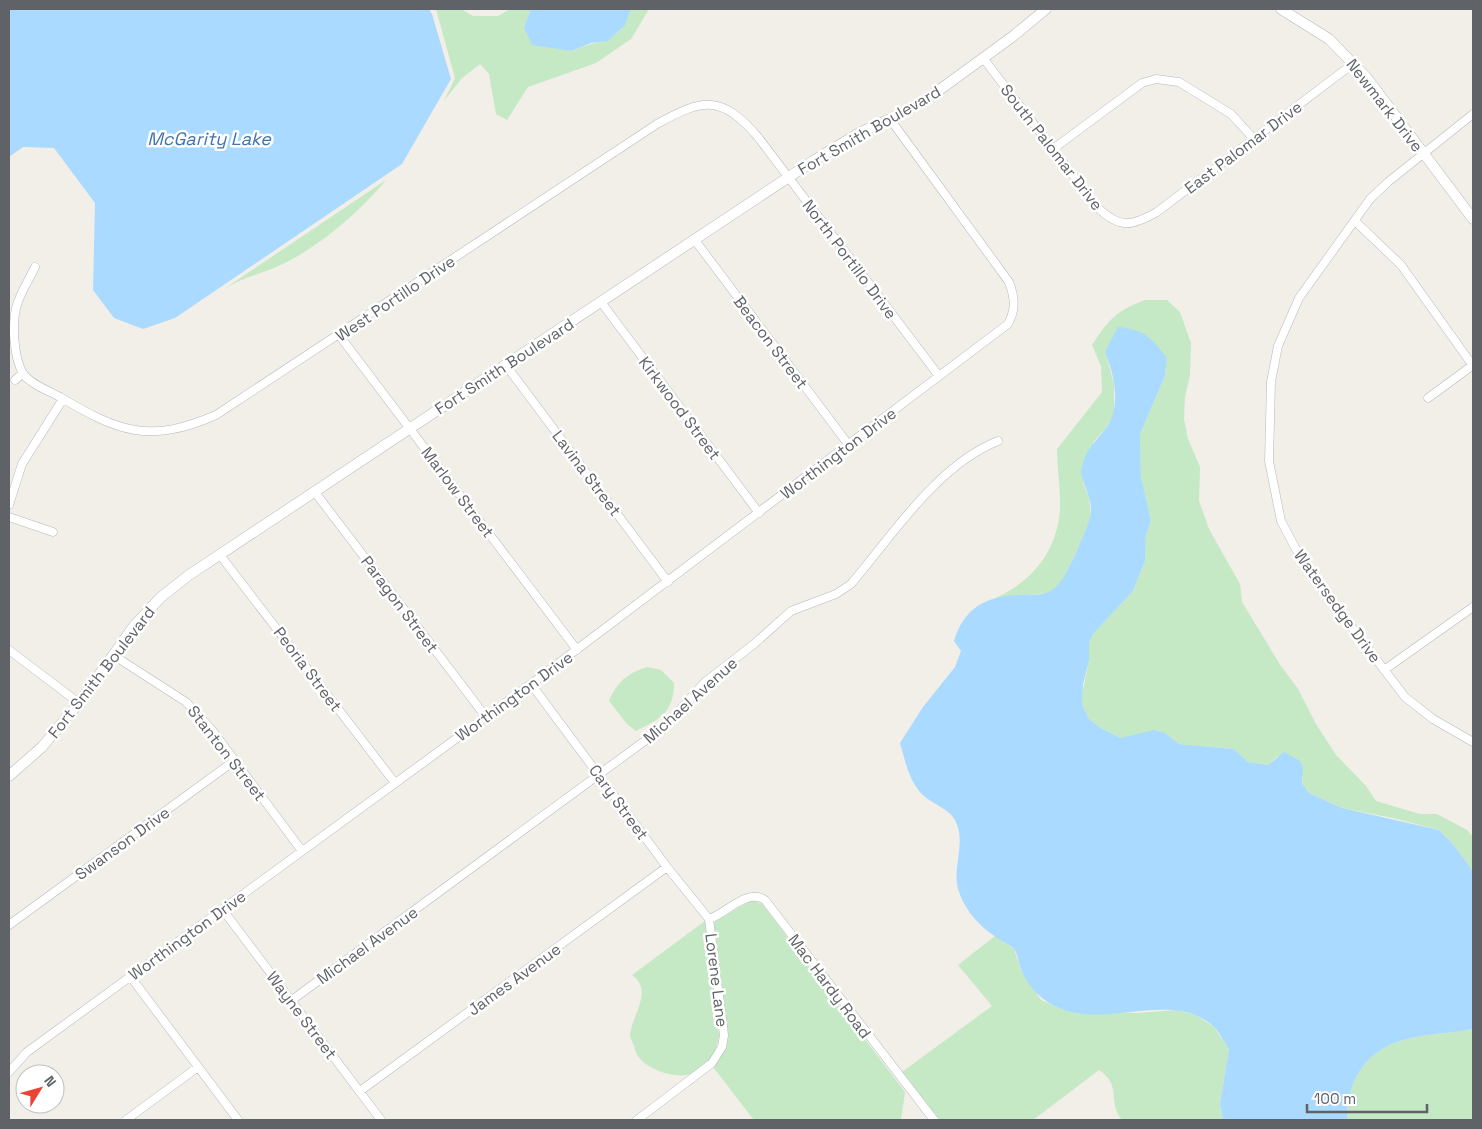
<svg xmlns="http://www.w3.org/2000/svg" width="1482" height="1129" font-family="'Space Grotesk',sans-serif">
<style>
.green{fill:#c5e8c5}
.water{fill:#aadaff}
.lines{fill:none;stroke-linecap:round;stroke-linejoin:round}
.minor-casing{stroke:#b5b8bc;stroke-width:9}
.tertiary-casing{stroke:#b5b8bc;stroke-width:11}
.minor{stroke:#fff;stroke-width:8}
.tertiary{stroke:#fff;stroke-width:10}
.labels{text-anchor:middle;stroke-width:5;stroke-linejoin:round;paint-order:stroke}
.street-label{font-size:16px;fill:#5f6368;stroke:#fff}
.water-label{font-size:18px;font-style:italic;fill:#4174aa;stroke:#fff}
</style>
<rect width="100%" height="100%" fill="#f1efe8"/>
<path class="green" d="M 436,9 L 461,9 L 473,16 L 498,16 L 510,9 L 531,9 L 524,27 L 572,51 C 603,37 618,46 631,9 L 649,9 L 631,39 L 596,63 L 528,87 L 507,120 L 496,114 L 489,74 L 480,64 L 462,78 L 444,101 L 455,78 Z
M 386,180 C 359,213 313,252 274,268 C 256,275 240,279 224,289 Z
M 1145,300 L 1167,300 L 1180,312 L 1191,343 L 1190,375 L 1185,397 L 1184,419 L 1188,439 L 1200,467 L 1199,501 L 1209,529 L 1240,584 L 1242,602 L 1279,663 L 1298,689 L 1316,724 L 1336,755 L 1366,786 L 1376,801 L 1420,814 L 1437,814 L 1467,830 L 1473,837 L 1473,871 L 1453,844 L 1439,830 L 1393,818 L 1342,808 L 1309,793 L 1302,783 L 1303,776 L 1278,756 L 1268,765 L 1248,762 L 1234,749 L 1179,744 L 1165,733 L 1121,738 L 1099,727 L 1089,719 L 1082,704 L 1082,694 L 1089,661 L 1089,643 L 1093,634 L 1133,591 L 1145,561 L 1146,535 L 1151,521 L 1141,478 L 1140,434 L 1165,376 L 1167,358 L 1105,351 L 1114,384 L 1114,414 L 1106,428 L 1094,441 L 1083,482 L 1089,498 L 1091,515 L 1084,536 L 1060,585 L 1049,593 L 995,598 C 1032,582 1057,551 1060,510 C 1061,490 1057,469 1057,449 L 1102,392 L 1101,366 L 1092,345 C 1109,319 1116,311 1145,300 Z
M 648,667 L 661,670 L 674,683 C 674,712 660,719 636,731 L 627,724 L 609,701 C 616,682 629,672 648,667 Z
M 752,900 L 762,904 L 905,1092 L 901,1120 L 754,1120 L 713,1067 L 726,1048 L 728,1034 L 714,922 Z
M 705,921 L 719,1036 C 717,1051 706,1069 691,1074 C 676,1079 647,1070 638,1056 C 636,1054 635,1049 634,1046 C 633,1043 630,1038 630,1035 C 632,1015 654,990 632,975 Z
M 995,936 L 1014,949 L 1021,970 L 1041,1000 L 1062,1009 L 1137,1013 L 1176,1010 L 1196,1015 L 1214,1027 L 1229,1049 L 1220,1104 L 1223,1120 L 1122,1120 C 1106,1100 1123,1086 1099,1070 L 1033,1120 L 940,1120 L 902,1072 L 992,1006 L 958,965 Z
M 1473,1029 L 1473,1120 L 1347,1120 C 1347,1075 1370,1045 1416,1037 C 1435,1033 1454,1033 1473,1029 Z"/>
<path class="water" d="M 9,9 L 429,9 L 432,14 L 451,79 L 402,164 L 175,318 L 143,329 L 114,318 L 93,290 L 95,203 L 54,148 L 23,147 L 9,157 Z
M 531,9 L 631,9 L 625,25 L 608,41 L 591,43 L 572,51 L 532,45 L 524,27 Z
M 1118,327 C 1144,330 1151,337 1167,358 L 1165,376 L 1140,434 L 1141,477 L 1151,521 L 1146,535 L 1145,561 L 1133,591 L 1093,634 L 1089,643 L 1089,661 L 1083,684 L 1082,704 L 1089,719 L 1099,727 L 1121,738 L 1154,730 L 1165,733 L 1179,744 L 1234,749 L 1248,762 L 1268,765 L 1284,752 L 1300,761 L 1303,768 L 1302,783 L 1309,793 L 1342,808 L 1439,830 L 1453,844 L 1473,871 L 1473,1029 C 1454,1033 1435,1033 1416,1037 C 1370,1045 1347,1075 1347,1120 L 1223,1120 L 1220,1104 L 1229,1049 C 1224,1042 1220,1033 1214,1027 C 1173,989 1108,1029 1059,1008 C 1042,1001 1028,987 1021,969 C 1018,962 1018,953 1013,948 C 1007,943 999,940 993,935 C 976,923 961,905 957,884 C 954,862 966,841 955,820 C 948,808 932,804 923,795 C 909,782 905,760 900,743 L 923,707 L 955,667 L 961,651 L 954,641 C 964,608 986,596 1020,595 C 1034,594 1047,597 1058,585 C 1065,579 1088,528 1090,517 C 1092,512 1091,504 1089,498 C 1087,488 1079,477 1082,466 C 1086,449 1097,440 1106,428 C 1122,405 1114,375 1105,352 Z"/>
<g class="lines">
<g class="minor-casing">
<path id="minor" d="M 983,58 L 1099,209 C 1121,229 1132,226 1157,212 L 1354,63
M 1473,114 L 1388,182 L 1370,199 L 1299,298 L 1278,346 L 1271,382 L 1269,461 L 1281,521 L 1305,566 L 1405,697 L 1433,719 L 1473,742
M 1053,149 L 1142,83 L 1156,79 L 1179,82 L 1231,114 L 1254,139
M 1356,222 L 1401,265 L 1473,366
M 694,239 L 848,444
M 35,267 C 29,280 19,295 16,308 C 12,326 14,356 22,372 C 28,383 49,391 60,397 C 119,432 149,444 216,415 L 657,124 C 703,98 722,95 758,137 L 939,376
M 601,302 L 759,513
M 339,335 L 577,650
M 505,364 L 668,582
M 15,380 L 23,373
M 1428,398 L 1473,365
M 314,491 L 486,717
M 9,505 L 22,464 L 63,399
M 9,517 L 53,532
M 220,555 L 395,783
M 9,650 L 79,703
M 113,655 L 186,702 L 212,730 L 302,851
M 1384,670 L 1473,607
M 531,684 L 667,867 L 709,919
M 223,910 L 381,1120
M 709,919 C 727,913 747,888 765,900 L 934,1120
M 9,925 L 234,761
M 130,976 L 238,1120
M 292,1000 L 665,726 L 705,682 L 754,644 L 791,611 L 836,594 L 851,584 C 892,536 937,465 998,441
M 9,1072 L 27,1052 L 531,684 L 1008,324 C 1016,309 1015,298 1009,282 L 890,119
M 360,1091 L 667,867
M 126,1120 L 198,1067
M 637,1120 L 712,1063 L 722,1047 L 724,1035 L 709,919"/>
</g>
<g class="tertiary-casing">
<path id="tertiary" d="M 1281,9 L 1329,39 L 1367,78 L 1473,219
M 9,776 L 42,747 L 79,703 L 134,626 L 161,597 L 189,575 L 813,161 L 861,132 L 890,119 L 927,99 L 1012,37 L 1046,9"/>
</g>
<use href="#minor" class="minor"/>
<use href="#tertiary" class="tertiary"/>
</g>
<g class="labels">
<g class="street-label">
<text transform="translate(1385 105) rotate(52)" y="6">Newmark Drive</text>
<text transform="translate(869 130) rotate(-30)" y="6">Fort Smith Boulevard</text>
<text transform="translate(1052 147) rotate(52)" y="6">South Palomar Drive</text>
<text transform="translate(1243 147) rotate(-37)" y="6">East Palomar Drive</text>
<text transform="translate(850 259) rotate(53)" y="6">North Portillo Drive</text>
<text transform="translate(395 298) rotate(-34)" y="6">West Portillo Drive</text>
<text transform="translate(771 342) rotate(53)" y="6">Beacon Street</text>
<text transform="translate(504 366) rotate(-33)" y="6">Fort Smith Boulevard</text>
<text transform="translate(680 408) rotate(53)" y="6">Kirkwood Street</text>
<text transform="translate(838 453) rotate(-37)" y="6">Worthington Drive</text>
<text transform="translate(587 473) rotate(53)" y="6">Lavina Street</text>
<text transform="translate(458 492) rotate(53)" y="6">Marlow Street</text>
<text transform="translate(400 604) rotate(53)" y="6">Paragon Street</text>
<text transform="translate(1338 606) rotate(54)" y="6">Watersedge Drive</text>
<text transform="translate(308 669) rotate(53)" y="6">Peoria Street</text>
<text transform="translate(101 672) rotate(-52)" y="6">Fort Smith Boulevard</text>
<text transform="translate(514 696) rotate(-36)" y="6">Worthington Drive</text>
<text transform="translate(690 700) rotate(-42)" y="6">Michael Avenue</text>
<text transform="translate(227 753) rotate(52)" y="6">Stanton Street</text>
<text transform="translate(619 802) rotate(54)" y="6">Cary Street</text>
<text transform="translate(122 843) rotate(-36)" y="6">Swanson Drive</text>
<text transform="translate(187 935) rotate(-36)" y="6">Worthington Drive</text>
<text transform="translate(367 945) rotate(-36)" y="6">Michael Avenue</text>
<text transform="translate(514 979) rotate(-36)" y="6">James Avenue</text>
<text transform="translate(717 980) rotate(83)" y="6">Lorene Lane</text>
<text transform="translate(830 986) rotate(53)" y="6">Mac Hardy Road</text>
<text transform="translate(302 1015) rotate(53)" y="6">Wayne Street</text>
</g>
<g class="water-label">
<text x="209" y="145">McGarity Lake</text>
</g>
</g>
<rect width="1482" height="1129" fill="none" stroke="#5f6368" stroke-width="20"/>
<g transform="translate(40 1089) rotate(53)"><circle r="24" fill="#ffffff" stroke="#bfc1c3"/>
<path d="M0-4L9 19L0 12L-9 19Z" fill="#ea4335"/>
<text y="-8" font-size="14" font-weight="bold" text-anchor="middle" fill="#5f6368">N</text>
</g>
<path d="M1307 1104v8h120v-8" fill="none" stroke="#5f6368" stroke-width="2.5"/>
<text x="1314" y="1104" font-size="15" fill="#5f6368" stroke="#ffffff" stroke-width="4" paint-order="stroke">100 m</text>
</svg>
